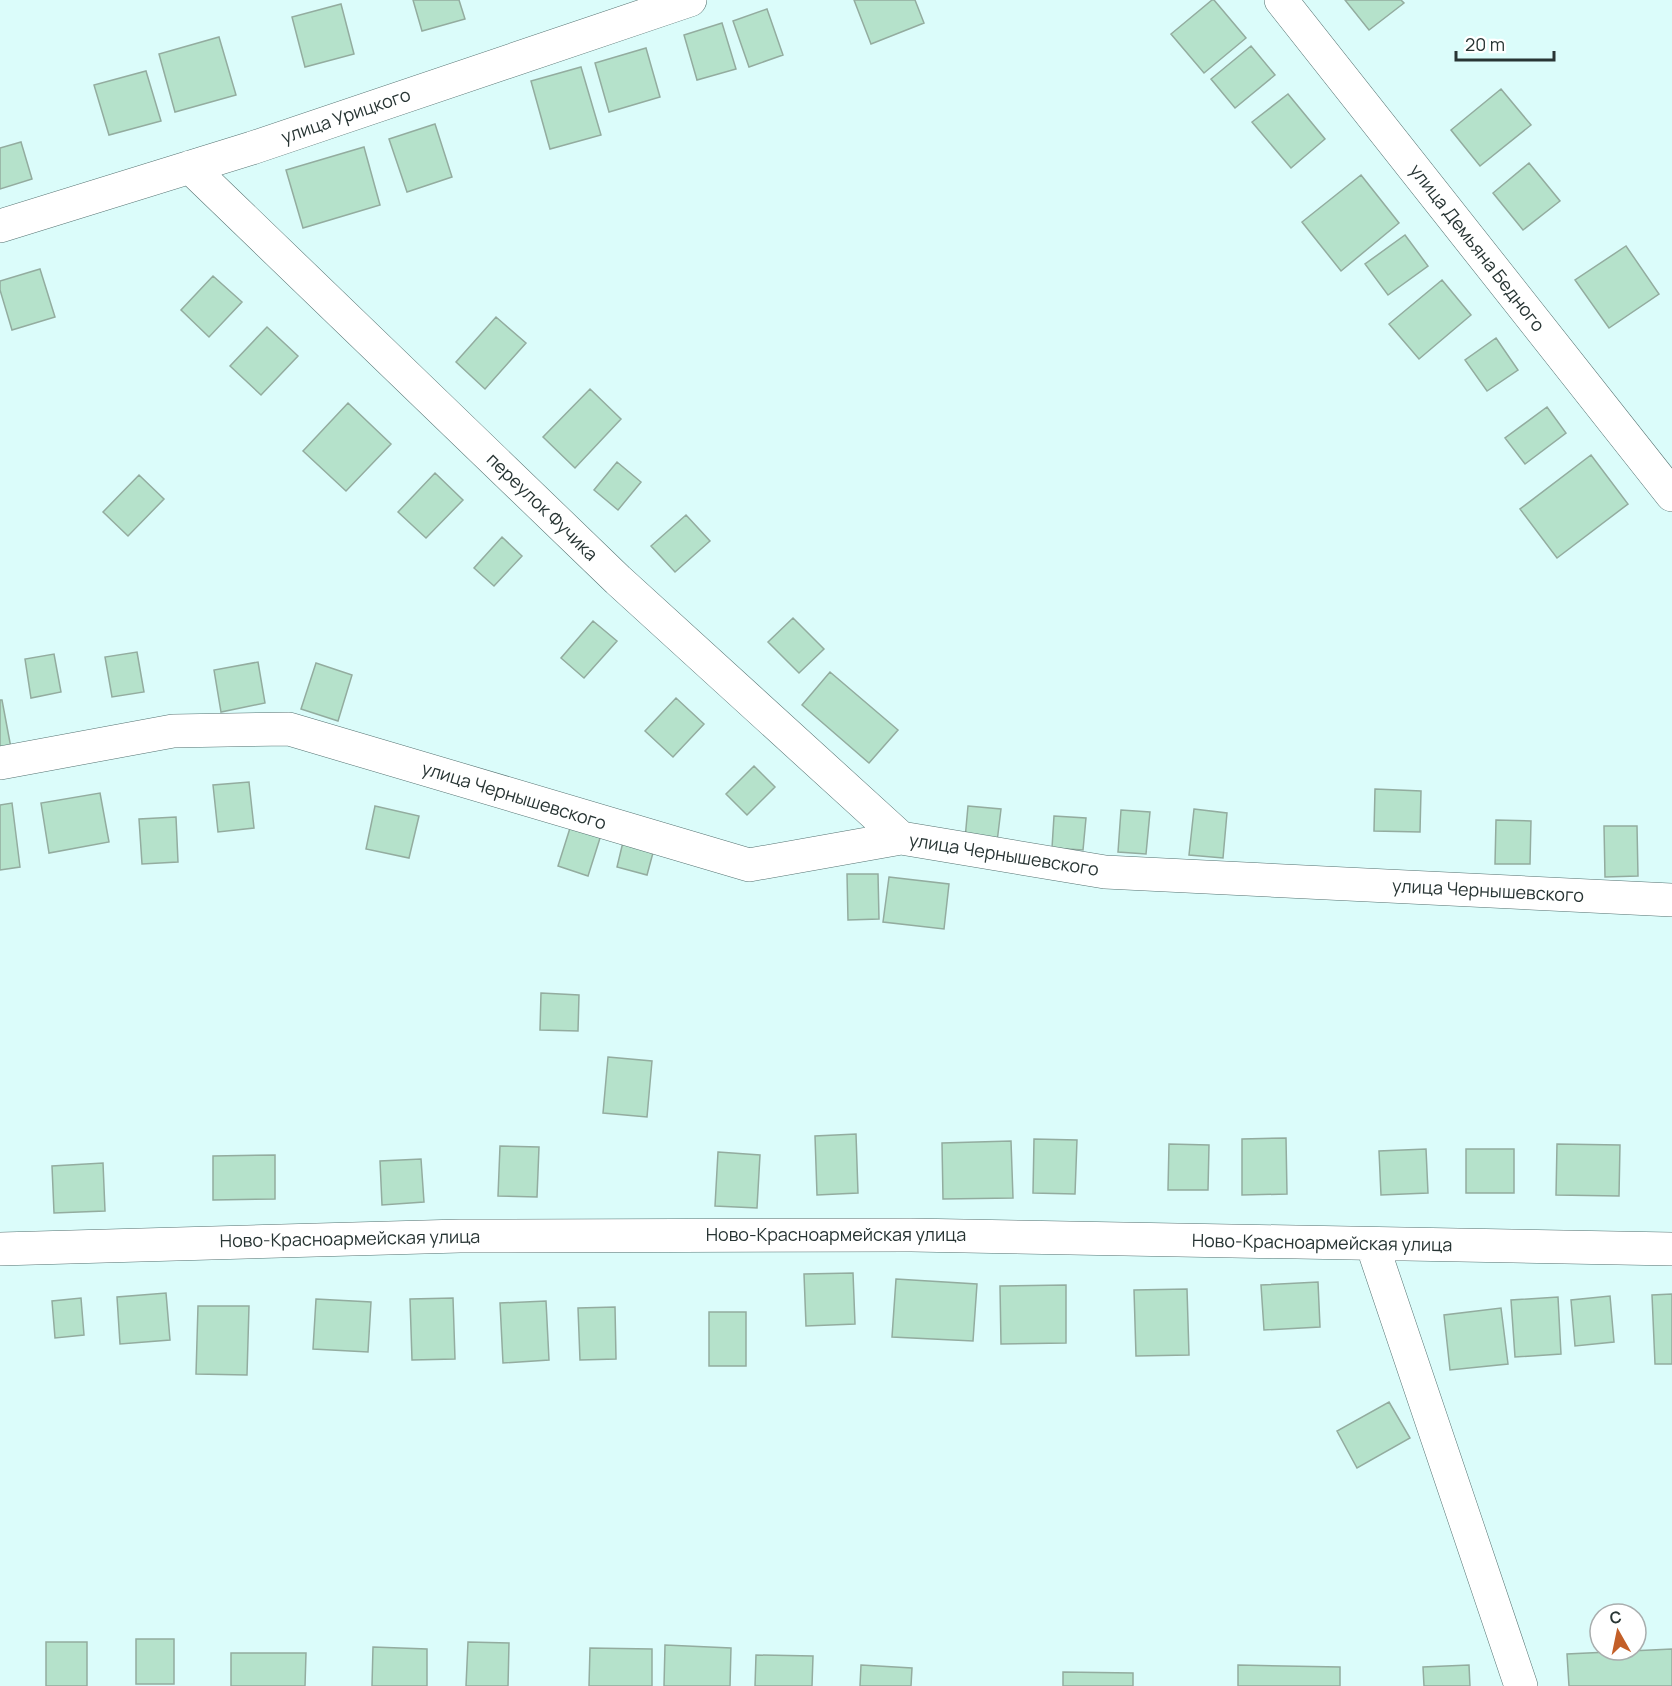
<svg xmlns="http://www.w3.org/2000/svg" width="1672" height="1686" font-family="Manrope,sans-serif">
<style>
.building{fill:#b5e2cb;stroke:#93ac9f;stroke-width:1.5}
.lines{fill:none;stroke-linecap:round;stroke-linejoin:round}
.minor-casing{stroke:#557271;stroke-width:34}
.minor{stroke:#fff;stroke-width:33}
.labels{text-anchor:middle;stroke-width:5;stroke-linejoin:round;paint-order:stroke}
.street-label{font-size:18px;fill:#283534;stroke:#fff}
</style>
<rect width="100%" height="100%" fill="#dbfcfa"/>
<path class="building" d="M 413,0 L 459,0 L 465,19 L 422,31 Z
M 854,0 L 915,0 L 924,23 L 871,44 Z
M 1212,0 L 1214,0 L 1246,38 L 1204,73 L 1171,34 Z
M 1345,0 L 1401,0 L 1404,3 L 1369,30 Z
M 341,4 L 354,54 L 305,67 L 292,17 Z
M 767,9 L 783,55 L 749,67 L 733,21 Z
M 722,23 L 736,69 L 697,80 L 684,35 Z
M 219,37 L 236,95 L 175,112 L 159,54 Z
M 1251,46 L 1275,75 L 1235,108 L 1211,79 Z
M 646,48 L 660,97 L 609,112 L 595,63 Z
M 581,67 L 601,135 L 550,149 L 531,81 Z
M 146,71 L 161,121 L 109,135 L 94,85 Z
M 1501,89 L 1531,125 L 1480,166 L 1451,130 Z
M 1288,94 L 1325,139 L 1291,168 L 1252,122 Z
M 435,124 L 452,177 L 407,192 L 389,139 Z
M 21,142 L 32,179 L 0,189 L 0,148 Z
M 364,147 L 380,205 L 303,228 L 286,170 Z
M 1529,163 L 1560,201 L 1523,230 L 1493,193 Z
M 1361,175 L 1399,223 L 1341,271 L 1302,222 Z
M 1405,235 L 1428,266 L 1388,295 L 1365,264 Z
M 1626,246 L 1659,294 L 1609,328 L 1575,280 Z
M 40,269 L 55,317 L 12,330 L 0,290 L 0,281 Z
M 213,276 L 242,302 L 209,337 L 181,310 Z
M 1442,280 L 1471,315 L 1419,359 L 1389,324 Z
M 496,317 L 526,343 L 485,389 L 456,362 Z
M 267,327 L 298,356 L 261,395 L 230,366 Z
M 1496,338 L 1518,370 L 1487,391 L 1465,360 Z
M 590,389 L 621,419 L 575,468 L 543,437 Z
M 348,403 L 391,444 L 346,491 L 303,451 Z
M 1547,407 L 1566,433 L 1525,464 L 1505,438 Z
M 1591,455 L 1628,504 L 1557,558 L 1520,509 Z
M 617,462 L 641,482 L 618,510 L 594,490 Z
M 435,473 L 463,500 L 426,538 L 398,512 Z
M 139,475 L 164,499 L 128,536 L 103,512 Z
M 686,515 L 710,541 L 675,572 L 651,546 Z
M 502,537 L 522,556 L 494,586 L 474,568 Z
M 793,618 L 824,649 L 799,673 L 768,642 Z
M 593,621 L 617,641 L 584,678 L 561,658 Z
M 137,652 L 144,692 L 112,697 L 105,657 Z
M 54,654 L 61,692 L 31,698 L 25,659 Z
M 258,662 L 265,703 L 221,712 L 214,670 Z
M 316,663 L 352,675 L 338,721 L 301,709 Z
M 830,672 L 898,730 L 869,763 L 802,705 Z
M 676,698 L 704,724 L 673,757 L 645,731 Z
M 0,700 L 2,700 L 11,748 L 0,750 Z
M 754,766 L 775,787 L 747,815 L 726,794 Z
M 249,782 L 254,828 L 218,832 L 213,785 Z
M 1375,789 L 1421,791 L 1420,832 L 1374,831 Z
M 100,793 L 109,842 L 49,853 L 41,803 Z
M 12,803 L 20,867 L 0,870 L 0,805 Z
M 375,806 L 419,816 L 409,858 L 366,849 Z
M 968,806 L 1001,809 L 997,842 L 965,839 Z
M 1194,809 L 1227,813 L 1223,858 L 1189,855 Z
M 1121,810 L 1150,812 L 1146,854 L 1118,852 Z
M 1054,816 L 1086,818 L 1083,850 L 1052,848 Z
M 176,817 L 178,862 L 142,864 L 139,819 Z
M 1496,820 L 1531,821 L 1530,864 L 1495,864 Z
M 571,825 L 601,835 L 588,876 L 558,866 Z
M 1604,826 L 1637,826 L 1638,876 L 1605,877 Z
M 623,842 L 654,849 L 647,875 L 617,867 Z
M 847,874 L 878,874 L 879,919 L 848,920 Z
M 889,877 L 949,884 L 944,929 L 883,922 Z
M 541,993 L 579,995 L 578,1031 L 540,1030 Z
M 608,1057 L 652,1061 L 647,1117 L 603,1113 Z
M 856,1134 L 858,1193 L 817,1195 L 815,1136 Z
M 1286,1138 L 1287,1194 L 1242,1195 L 1242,1139 Z
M 1034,1139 L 1077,1140 L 1075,1194 L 1033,1193 Z
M 1011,1141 L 1013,1198 L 943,1199 L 942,1143 Z
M 1169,1144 L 1209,1145 L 1208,1190 L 1168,1190 Z
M 1557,1144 L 1620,1145 L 1619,1196 L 1556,1195 Z
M 500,1146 L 539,1147 L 537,1197 L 498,1196 Z
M 1426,1149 L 1428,1193 L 1381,1195 L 1379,1151 Z
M 1466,1149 L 1514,1149 L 1514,1193 L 1466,1193 Z
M 718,1152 L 760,1155 L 757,1208 L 715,1206 Z
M 275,1155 L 275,1199 L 213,1200 L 213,1156 Z
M 421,1159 L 424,1202 L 382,1205 L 380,1161 Z
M 103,1163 L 105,1211 L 54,1213 L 52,1166 Z
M 853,1273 L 855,1324 L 806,1326 L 804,1274 Z
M 896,1279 L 977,1284 L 973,1341 L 892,1337 Z
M 1318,1282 L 1320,1327 L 1264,1330 L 1261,1285 Z
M 1066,1285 L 1066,1343 L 1001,1344 L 1000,1286 Z
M 1187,1289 L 1189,1355 L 1136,1356 L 1134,1290 Z
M 166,1293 L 170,1340 L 120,1344 L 117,1297 Z
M 1672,1294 L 1672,1364 L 1655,1364 L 1652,1295 Z
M 1610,1296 L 1614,1342 L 1575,1346 L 1571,1300 Z
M 1558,1297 L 1561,1354 L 1515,1357 L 1511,1300 Z
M 81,1298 L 84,1335 L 55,1338 L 52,1301 Z
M 453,1298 L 455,1359 L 412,1360 L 410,1299 Z
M 316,1299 L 371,1302 L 368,1352 L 313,1349 Z
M 546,1301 L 549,1360 L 503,1363 L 500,1303 Z
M 198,1306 L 249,1306 L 247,1375 L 196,1374 Z
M 615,1307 L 616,1359 L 580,1360 L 578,1308 Z
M 1501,1308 L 1508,1364 L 1450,1370 L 1444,1315 Z
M 709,1312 L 746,1312 L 746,1366 L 709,1366 Z
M 1389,1402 L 1410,1438 L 1357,1468 L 1337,1431 Z
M 136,1639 L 174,1639 L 174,1684 L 136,1684 Z
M 46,1642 L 87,1642 L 87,1686 L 46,1686 Z
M 468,1642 L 509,1643 L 508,1686 L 466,1686 Z
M 665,1645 L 731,1648 L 730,1686 L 664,1686 Z
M 373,1647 L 427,1649 L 427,1686 L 372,1686 Z
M 590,1648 L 652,1649 L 652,1686 L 589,1686 Z
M 1672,1649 L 1672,1686 L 1569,1686 L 1567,1654 Z
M 231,1653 L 306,1653 L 305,1686 L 231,1686 Z
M 756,1655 L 813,1656 L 812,1686 L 755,1686 Z
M 861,1665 L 912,1668 L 911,1686 L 860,1686 Z
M 1238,1665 L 1340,1667 L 1340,1686 L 1238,1686 Z
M 1469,1665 L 1470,1686 L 1424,1686 L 1423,1667 Z
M 1063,1672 L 1133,1673 L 1133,1686 L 1063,1686 Z"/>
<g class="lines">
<g class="minor-casing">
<path id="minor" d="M 1281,0 L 1672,495
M 190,167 L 618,580 L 901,838
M 0,226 L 252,148 L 690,0
M 0,763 L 173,731 L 289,729 L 749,865 L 901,838 L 1105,872 L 1672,900
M 1372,1244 L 1521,1686
M 0,1249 L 460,1236 L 911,1235 L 1672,1249"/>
</g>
<use href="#minor" class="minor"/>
</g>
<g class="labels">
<g class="street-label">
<text transform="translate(346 116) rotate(-19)" y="6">улица Урицкого</text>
<text transform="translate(1477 248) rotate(52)" y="6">улица Демьяна Бедного</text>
<text transform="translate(542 507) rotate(44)" y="6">переулок Фучика</text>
<text transform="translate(514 796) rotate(17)" y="6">улица Чернышевского</text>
<text transform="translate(1004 855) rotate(9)" y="6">улица Чернышевского</text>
<text transform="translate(1488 891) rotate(3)" y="6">улица Чернышевского</text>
<text x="836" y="1241">Ново-Красноармейская улица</text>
<text transform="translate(350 1239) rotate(-1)" y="6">Ново-Красноармейская улица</text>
<text transform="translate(1322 1243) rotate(1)" y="6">Ново-Красноармейская улица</text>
</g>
</g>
<g transform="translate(1618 1632) rotate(351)"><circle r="28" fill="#ffffff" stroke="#a9aeae" stroke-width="1.5"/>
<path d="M0-4.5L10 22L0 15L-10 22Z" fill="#c35f28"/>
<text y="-9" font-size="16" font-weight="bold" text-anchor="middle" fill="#283534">С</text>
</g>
<path d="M1456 51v9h98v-9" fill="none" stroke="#283534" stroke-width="3"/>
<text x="1465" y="51" font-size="18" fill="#283534" stroke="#ffffff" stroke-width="4.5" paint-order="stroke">20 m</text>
</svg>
